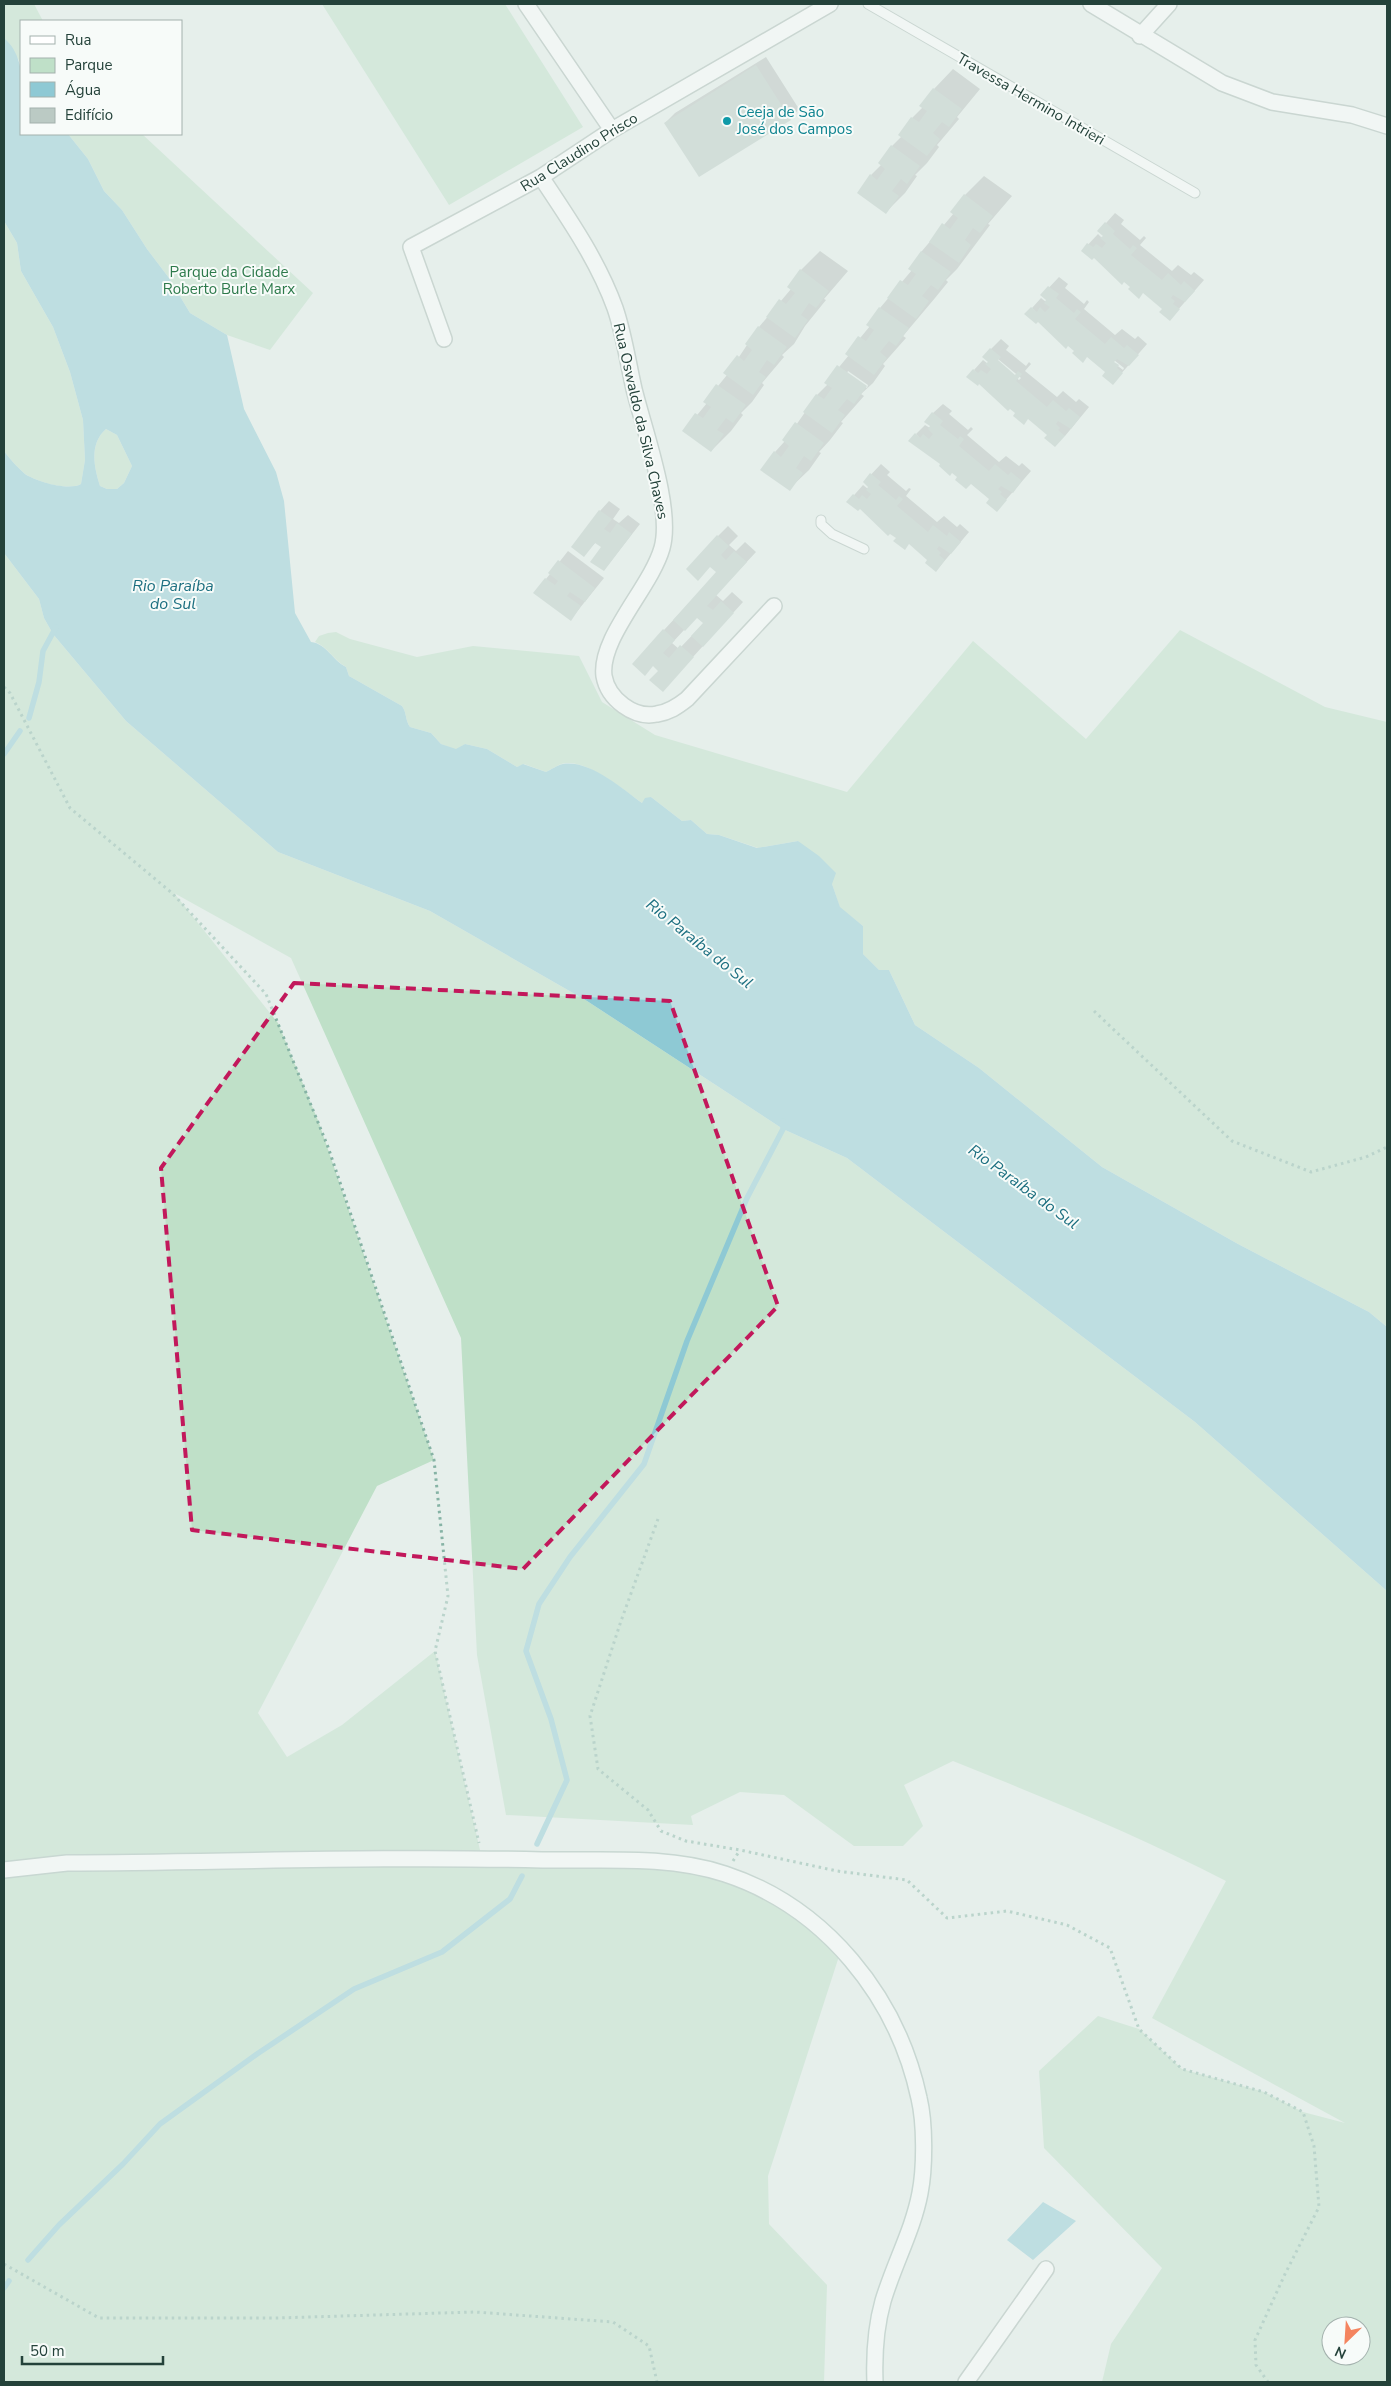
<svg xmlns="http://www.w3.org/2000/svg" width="1391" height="2386" font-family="'Nunito Sans',sans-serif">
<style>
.green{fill:#bfe0c8;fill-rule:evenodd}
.water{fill:#8ec9d4;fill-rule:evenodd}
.shadow{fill:#0003;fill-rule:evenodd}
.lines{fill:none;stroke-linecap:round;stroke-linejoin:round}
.stream{stroke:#8ec9d4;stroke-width:5.5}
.building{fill:#bbcac4}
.service-casing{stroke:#a8b8b2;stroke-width:11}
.minor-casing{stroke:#a8b8b2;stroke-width:18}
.secondary-casing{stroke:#a4bbb3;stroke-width:18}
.path{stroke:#86b3a5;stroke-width:3;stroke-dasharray:2.5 4;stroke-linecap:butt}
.service{stroke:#fff;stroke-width:9}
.minor{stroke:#fff;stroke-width:15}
.secondary{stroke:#fff;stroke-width:15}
.marked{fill:none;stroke:#c2185b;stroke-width:4;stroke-dasharray:10 6;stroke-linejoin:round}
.culture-dot{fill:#0f9aa8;stroke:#f7fbf9;stroke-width:2}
.labels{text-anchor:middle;stroke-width:4;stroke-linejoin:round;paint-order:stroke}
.street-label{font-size:15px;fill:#24423a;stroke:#f7fbf9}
.culture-label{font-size:15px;fill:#0d838f;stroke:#f7fbf9;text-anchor:start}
.park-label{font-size:15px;fill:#2d7a4b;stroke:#f7fbf9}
.water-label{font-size:16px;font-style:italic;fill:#1c6f80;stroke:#f7fbf9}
</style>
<rect width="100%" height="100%" fill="#e6efeb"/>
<path class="green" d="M 4,4 L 34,4 L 43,21 L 21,21 L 21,64 L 8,42 L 4,38 Z
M 322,4 L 505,4 L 583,127 L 449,205 Z
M 68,134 L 142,134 L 313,293 L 270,350 L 227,335 L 190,313 L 169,278 L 147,249 L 122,210 L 104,191 L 88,159 Z
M 4,221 L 17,243 L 21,271 L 53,327 L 70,372 L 83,420 L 85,460 L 81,484 C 68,491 37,482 25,474 C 18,468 9,458 4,451 Z
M 106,429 L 117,435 L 132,466 L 124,483 L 117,489 L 107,489 L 100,486 C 94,467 89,444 106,429 Z
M 4,553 L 39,599 L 44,618 L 53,634 L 126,721 L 278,852 L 430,911 L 587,1001 L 783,1129 L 847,1158 L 1195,1422 L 1387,1591 L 1387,2382 L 1102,2382 L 1111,2344 L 1162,2268 L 1044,2148 L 1039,2071 L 1098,2016 L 1139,2029 L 1182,2069 L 1264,2092 L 1303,2112 L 1345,2123 L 1152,2018 L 1226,1881 C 1138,1835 1045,1798 953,1761 L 904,1785 L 923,1826 L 903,1846 L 854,1846 L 784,1795 L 740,1792 L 691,1816 L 693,1825 L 506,1815 L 477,1655 L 461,1338 L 291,958 L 174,893 L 278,1023 L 319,1123 L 434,1460 L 377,1486 L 258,1713 L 287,1757 L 342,1725 L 435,1651 L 482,1859 L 664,1863 L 749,1884 L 842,1947 L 768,2176 L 769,2224 L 827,2285 L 824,2382 L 4,2382 ZM 1331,2326 L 1361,2326 L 1361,2356 L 1331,2356 Z
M 1180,630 L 1325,707 L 1387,722 L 1387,1327 L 1369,1312 L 1238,1244 L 1102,1167 L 979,1068 L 915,1025 L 889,970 L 879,970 L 863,954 L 863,926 L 840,908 L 832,884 L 798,841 L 758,848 L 719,835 L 707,834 L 691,820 L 682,821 L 651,797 L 642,803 C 625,791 581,754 559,765 C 555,767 550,770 546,772 L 524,764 L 517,767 L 487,749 L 465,744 L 456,750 L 441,744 L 431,733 L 410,727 C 405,720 407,713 402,706 L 349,676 L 346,667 C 333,660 328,647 315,642 L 319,636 L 328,633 L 336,632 L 350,639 L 417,657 L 473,646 L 579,656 L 602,702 L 655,735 L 847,792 L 973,641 L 1086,739 Z"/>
<path class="water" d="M 4,38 C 30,60 21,103 21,134 L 68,134 L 88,159 L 104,191 L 122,210 L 147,249 L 169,278 L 190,313 L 227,335 L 244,409 L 276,472 L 284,501 L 295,613 L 311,642 C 327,644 332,660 346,667 L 349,676 L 402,706 C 407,713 405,720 410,727 L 431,733 L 441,744 L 456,749 L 465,744 L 487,749 L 517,767 L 523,764 L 546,772 C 551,770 557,765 563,764 C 590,760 621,788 642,803 L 645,798 L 651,797 L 682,821 L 691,820 L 707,834 L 719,835 L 757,848 L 798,841 L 819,856 L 836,873 L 832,884 L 840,907 L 863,926 L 863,954 L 879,970 L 889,970 L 915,1025 L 979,1068 L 1102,1167 L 1238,1244 L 1369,1312 L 1387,1327 L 1387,1591 L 1195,1422 L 847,1158 L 783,1129 L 587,1001 L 430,911 L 278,852 L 126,721 L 53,634 L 44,618 L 39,599 L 4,553 L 4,451 C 9,458 18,468 25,474 C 37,482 69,491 81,484 L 85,460 L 83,420 L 70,372 L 53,327 L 21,271 L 17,243 L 4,221 ZM 106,429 L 117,435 L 132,466 L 124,483 L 117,489 L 107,489 L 100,486 C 94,467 89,444 106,429 Z
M 1043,2202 L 1076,2221 L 1033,2260 L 1007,2240 Z"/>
<path class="shadow" d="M 766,57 L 799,109 L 790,119 L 665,123 L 675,113 Z
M 953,69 L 980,89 L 957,117 L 959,119 L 937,145 L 939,147 L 927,163 L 915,175 L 917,176 L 905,193 L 886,212 L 871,175 L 882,164 L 892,146 L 902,136 L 900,135 L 912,118 L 923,107 L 934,89 Z
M 984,176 L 1012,196 L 988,224 L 990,225 L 957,269 L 946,280 L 948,282 L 935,298 L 903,336 L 906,338 L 883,364 L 885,366 L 873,383 L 861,394 L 864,396 L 841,422 L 843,423 L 830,440 L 819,452 L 821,453 L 809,470 L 789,489 L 775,452 L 785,441 L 817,395 L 828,384 L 826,383 L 849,355 L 847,354 L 870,326 L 868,325 L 880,308 L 912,270 L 910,269 L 922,251 L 954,213 L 965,195 ZM 848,371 L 868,385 L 867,388 L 847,373 Z
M 1115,213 L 1124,220 L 1121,224 L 1140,240 L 1144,236 L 1146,238 L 1140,245 L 1172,271 L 1178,265 L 1191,275 L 1194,272 L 1204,280 L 1170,319 L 1164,308 L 1144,292 L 1132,287 L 1094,257 L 1083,250 L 1098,234 L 1102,238 L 1104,235 L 1099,231 Z
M 820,251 L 848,271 L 824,299 L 826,300 L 805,326 L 794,344 L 782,355 L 784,357 L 762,383 L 764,385 L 752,402 L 741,413 L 743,415 L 731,431 L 711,451 L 684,431 L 707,403 L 705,402 L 727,375 L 759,327 L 791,289 L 801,270 Z
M 1059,277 L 1068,284 L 1065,288 L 1084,304 L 1087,300 L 1089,302 L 1084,309 L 1115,335 L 1122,329 L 1135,339 L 1138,336 L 1147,344 L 1113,383 L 1107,372 L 1087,356 L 1075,351 L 1032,308 L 1041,298 L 1046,302 L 1048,300 L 1042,295 ZM 1114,360 L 1124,368 L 1123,370 L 1114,363 Z
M 1001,339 L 1009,346 L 1006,350 L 1026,366 L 1029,362 L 1031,364 L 1025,371 L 1057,397 L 1063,391 L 1076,402 L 1079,399 L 1089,407 L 1065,436 L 1049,434 L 1029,418 L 1017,413 L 974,370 L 983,360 L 988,364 L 991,349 ZM 998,359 L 1021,378 L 1019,380 L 998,362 Z
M 943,404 L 952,411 L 949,414 L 968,430 L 971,427 L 973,429 L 967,435 L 999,462 L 1006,456 L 1019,466 L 1022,463 L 1031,471 L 997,510 L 991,499 L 971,483 L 959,477 L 942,464 L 916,434 L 925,425 L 930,428 L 933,413 Z
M 881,464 L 890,472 L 887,475 L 906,491 L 909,488 L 911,489 L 906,496 L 937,522 L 944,516 L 957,527 L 960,524 L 969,532 L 936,571 L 929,559 L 909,543 L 897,538 L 860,508 L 848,502 L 863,485 L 868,489 L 870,487 L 864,482 Z
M 609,501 L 620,509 L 613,519 L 619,523 L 628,515 L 640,524 L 604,570 L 603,547 L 596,542 L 584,555 L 600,511 Z
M 728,526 L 738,536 L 729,545 L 736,551 L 745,542 L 756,552 L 716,595 L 723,601 L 732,592 L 743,602 L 672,680 L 659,671 L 664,630 L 718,572 L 718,536 ZM 697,616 L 704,623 L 679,649 L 672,643 Z
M 568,551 L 604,578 L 571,619 L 546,579 Z"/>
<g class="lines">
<path class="stream" d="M 29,718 L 39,682 L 43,651 L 56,627
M 4,754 L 20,731
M 537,1844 L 567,1780 L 551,1719 L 526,1651 L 539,1604 L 570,1557 L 644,1464 L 687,1341 L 747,1198 L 783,1129 L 783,1121
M 28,2260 L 59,2225 L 123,2164 L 160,2124 L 257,2054 L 354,1989 L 442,1952 L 510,1899 L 522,1876
M 4,2288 L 9,2281"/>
</g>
<path class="building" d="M 756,65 L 791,120 L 699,177 L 664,123 Z
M 933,88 L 962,109 L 949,127 L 942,122 L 933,133 L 940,139 L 927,156 L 898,135 L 911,117 L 919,122 L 927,111 L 919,106 Z
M 891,145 L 920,166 L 907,184 L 901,179 L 892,191 L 899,196 L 886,214 L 857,193 L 870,174 L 877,180 L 885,169 L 878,163 Z
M 964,194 L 993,216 L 980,233 L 973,228 L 965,240 L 971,245 L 959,263 L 929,242 L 942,223 L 950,229 L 958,218 L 950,212 Z
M 1105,222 L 1115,231 L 1113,234 L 1130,249 L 1133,245 L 1137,248 L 1131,255 L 1162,280 L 1168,273 L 1181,285 L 1184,281 L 1195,291 L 1185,302 L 1173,295 L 1171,298 L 1175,301 L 1173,304 L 1180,309 L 1170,321 L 1159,312 L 1162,309 L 1143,293 L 1139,299 L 1128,289 L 1130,287 L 1124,282 L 1122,285 L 1094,258 L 1092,260 L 1081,251 L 1087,243 L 1093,247 L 1096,244 L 1102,248 L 1106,243 L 1100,238 L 1103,236 L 1097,231 Z
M 921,251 L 951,272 L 938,290 L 931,285 L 922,296 L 929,301 L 916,319 L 887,298 L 900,280 L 908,285 L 916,274 L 908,269 Z
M 800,269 L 829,291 L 816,308 L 809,303 L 801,315 L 808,320 L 795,338 L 766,317 L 779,299 L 786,304 L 795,293 L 787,287 Z
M 1048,286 L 1059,294 L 1056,298 L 1074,313 L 1077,309 L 1081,312 L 1075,319 L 1105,344 L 1111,337 L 1124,348 L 1127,345 L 1139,355 L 1129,366 L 1117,359 L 1114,362 L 1119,365 L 1117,368 L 1123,373 L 1113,385 L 1102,376 L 1105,372 L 1087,357 L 1083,363 L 1072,353 L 1074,351 L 1068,346 L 1066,349 L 1038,322 L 1036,324 L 1024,314 L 1031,307 L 1037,312 L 1040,307 L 1045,312 L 1050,307 L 1044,303 L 1046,300 L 1040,295 Z
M 879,307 L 909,328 L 896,346 L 889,341 L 880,352 L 887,358 L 874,375 L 845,354 L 858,336 L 866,341 L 874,330 L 866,325 Z
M 758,326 L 787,347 L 774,365 L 767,360 L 759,372 L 766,377 L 753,395 L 723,373 L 737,355 L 744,361 L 752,350 L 745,344 Z
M 990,348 L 1001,357 L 998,360 L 1015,375 L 1018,371 L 1022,374 L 1016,381 L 1047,407 L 1053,400 L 1066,411 L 1069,408 L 1080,417 L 1071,429 L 1058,421 L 1056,424 L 1060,428 L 1058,430 L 1065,436 L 1055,447 L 1044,438 L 1047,435 L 1028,419 L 1024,425 L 1013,416 L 1015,413 L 1010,409 L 1008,411 L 979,384 L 978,386 L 966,377 L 973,369 L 978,373 L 981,370 L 987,374 L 991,369 L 985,364 L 988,362 L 982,357 Z
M 837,365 L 867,386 L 854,404 L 847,399 L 838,410 L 845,415 L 832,433 L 803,412 L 816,394 L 824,399 L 832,388 L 824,383 Z
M 716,384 L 746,405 L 733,423 L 726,418 L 717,430 L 724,434 L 711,452 L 682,431 L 695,413 L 703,418 L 711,407 L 703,402 Z
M 932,412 L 943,421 L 940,425 L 958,439 L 960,436 L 964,439 L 959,446 L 989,471 L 995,464 L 1008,475 L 1011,472 L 1022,481 L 1013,493 L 1001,486 L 998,489 L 1002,492 L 1000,494 L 1007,500 L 997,512 L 986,503 L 989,499 L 971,484 L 966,489 L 955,480 L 957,477 L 952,473 L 950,476 L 939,466 L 940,464 L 908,441 L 915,433 L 920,438 L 923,434 L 929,439 L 933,434 L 928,429 L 930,426 L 924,422 Z
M 795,422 L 824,443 L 811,461 L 804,456 L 796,468 L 803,473 L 790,491 L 760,470 L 774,451 L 781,457 L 789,446 L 782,440 Z
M 870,473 L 881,482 L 878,485 L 896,500 L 899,496 L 903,499 L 897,506 L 928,532 L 933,525 L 947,536 L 949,532 L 961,542 L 951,554 L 939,546 L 937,549 L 941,553 L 939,555 L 945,560 L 936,572 L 925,563 L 927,560 L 909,544 L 905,550 L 893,541 L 896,538 L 890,534 L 888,536 L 860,509 L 858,511 L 846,502 L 853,494 L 859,499 L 862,495 L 867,499 L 871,494 L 866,490 L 868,487 L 863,482 Z
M 599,510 L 612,519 L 604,529 L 610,533 L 617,523 L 632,534 L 604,571 L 590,562 L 601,547 L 595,543 L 584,557 L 571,547 Z
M 717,535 L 729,546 L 721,555 L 726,560 L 734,551 L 747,562 L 707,606 L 713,610 L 721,601 L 734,613 L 703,647 L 691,636 L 703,623 L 697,618 L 685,631 L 673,620 L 716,572 L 710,567 L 698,581 L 686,569 Z
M 558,560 L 595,588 L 585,602 L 570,592 L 567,596 L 581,606 L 571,621 L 533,593 L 545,578 L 555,585 L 558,581 L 548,573 Z
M 663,629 L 675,640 L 663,653 L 669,658 L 680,645 L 694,657 L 663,692 L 649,680 L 658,671 L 653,666 L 645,676 L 632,664 Z"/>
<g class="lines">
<g class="service-casing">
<path id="service" d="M 868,4 L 1195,193
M 821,520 L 821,524 L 832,534 L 864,549"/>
</g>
<g class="minor-casing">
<path id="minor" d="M 526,4 L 612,130
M 1091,4 L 1222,83 L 1272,102 L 1352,115 L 1387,126
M 1140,36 L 1169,4
M 541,177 C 569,219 598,261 615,308 C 624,334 628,363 634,389 C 644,430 673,509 662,548 C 651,587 599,638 604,676 C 608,699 634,719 657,714 C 669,712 677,707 687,699 L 774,606
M 444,339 L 411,247 L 541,177 L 612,130 L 830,4
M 966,2382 L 1046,2269"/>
</g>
<g class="secondary-casing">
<path id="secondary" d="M 4,1870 L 67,1863 C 226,1862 384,1856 542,1860 C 602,1861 668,1855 725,1874 C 825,1907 897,1996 919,2098 C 925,2123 925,2167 920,2193 C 913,2230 894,2264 883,2301 C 876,2326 874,2356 875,2382"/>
</g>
<path class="path" d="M 4,687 L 10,693 L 70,808 L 172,893 L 266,994 L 328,1147 L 434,1460 L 448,1596 L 435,1651 L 479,1843
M 1094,1011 L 1232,1141 L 1311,1172 L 1366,1157 L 1387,1147
M 658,1519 L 621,1621 L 590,1716 L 598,1769 L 648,1810 L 661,1831 L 686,1841 L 740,1850 L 837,1871 L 907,1880 L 947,1918 L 1007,1911 L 1067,1925 L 1110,1948 L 1139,2029 L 1182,2069 L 1264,2092 L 1303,2112 L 1314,2146 L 1319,2207 L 1285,2274 L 1255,2340 L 1256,2365 L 1268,2382
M 733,1861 L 740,1850
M 4,2264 L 99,2318 L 277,2318 L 475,2312 L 613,2322 L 649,2346 L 657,2382"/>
<use href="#service" class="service"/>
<use href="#minor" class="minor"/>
<use href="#secondary" class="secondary"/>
</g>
<path d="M0 0H1391V2386H0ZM 294,983 L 670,1001 L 778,1306 L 523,1569 L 192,1530 L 161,1168 Z" fill="#e6efeb" fill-opacity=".55" fill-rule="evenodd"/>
<path class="marked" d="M 294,983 L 670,1001 L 778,1306 L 523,1569 L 192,1530 L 161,1168 Z"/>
<circle class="culture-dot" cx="727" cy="121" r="5"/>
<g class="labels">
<g class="street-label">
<text transform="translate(1031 99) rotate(30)" y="5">Travessa Hermino Intrieri</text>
<text transform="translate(579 152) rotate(-32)" y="5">Rua Claudino Prisco</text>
<text transform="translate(641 421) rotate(77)" y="5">Rua Oswaldo da Silva Chaves</text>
</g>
<g class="culture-label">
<text x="737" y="117">Ceeja de São<tspan x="737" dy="17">José dos Campos</tspan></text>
</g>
<g class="park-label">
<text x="229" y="277">Parque da Cidade<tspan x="229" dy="17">Roberto Burle Marx</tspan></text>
</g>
<g class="water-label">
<text x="173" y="591">Rio Paraíba<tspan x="173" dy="18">do Sul</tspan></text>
<text transform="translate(700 943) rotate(39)" y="6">Rio Paraíba do Sul</text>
<text transform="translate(1024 1186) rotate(36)" y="6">Rio Paraíba do Sul</text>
</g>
</g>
<rect width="1391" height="2386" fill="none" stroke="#24423a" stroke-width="10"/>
<rect x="20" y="20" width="162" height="115" fill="#f7fbf9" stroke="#a3b1ad"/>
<rect x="30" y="36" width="25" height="8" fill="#ffffff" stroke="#a3b1ad"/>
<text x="65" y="45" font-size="15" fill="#24423a">Rua</text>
<rect x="30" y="58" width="25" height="15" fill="#bfe0c8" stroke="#a3b1ad"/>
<text x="65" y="70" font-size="15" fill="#24423a">Parque</text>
<rect x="30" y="82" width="25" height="15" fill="#8ec9d4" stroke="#a3b1ad"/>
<text x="65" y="95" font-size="15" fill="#24423a">Água</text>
<rect x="30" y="108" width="25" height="15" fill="#bbcac4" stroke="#a3b1ad"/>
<text x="65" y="120" font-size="15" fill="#24423a">Edifício</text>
<g transform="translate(1346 2341) rotate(205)"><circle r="24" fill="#f7fbf9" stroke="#a3b1ad"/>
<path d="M0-4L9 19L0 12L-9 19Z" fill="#f4845f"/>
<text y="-8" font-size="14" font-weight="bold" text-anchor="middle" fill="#24423a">N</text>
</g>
<path d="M22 2356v8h141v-8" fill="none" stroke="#24423a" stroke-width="2.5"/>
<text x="30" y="2356" font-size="15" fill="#24423a" stroke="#f7fbf9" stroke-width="4" paint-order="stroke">50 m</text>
</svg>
